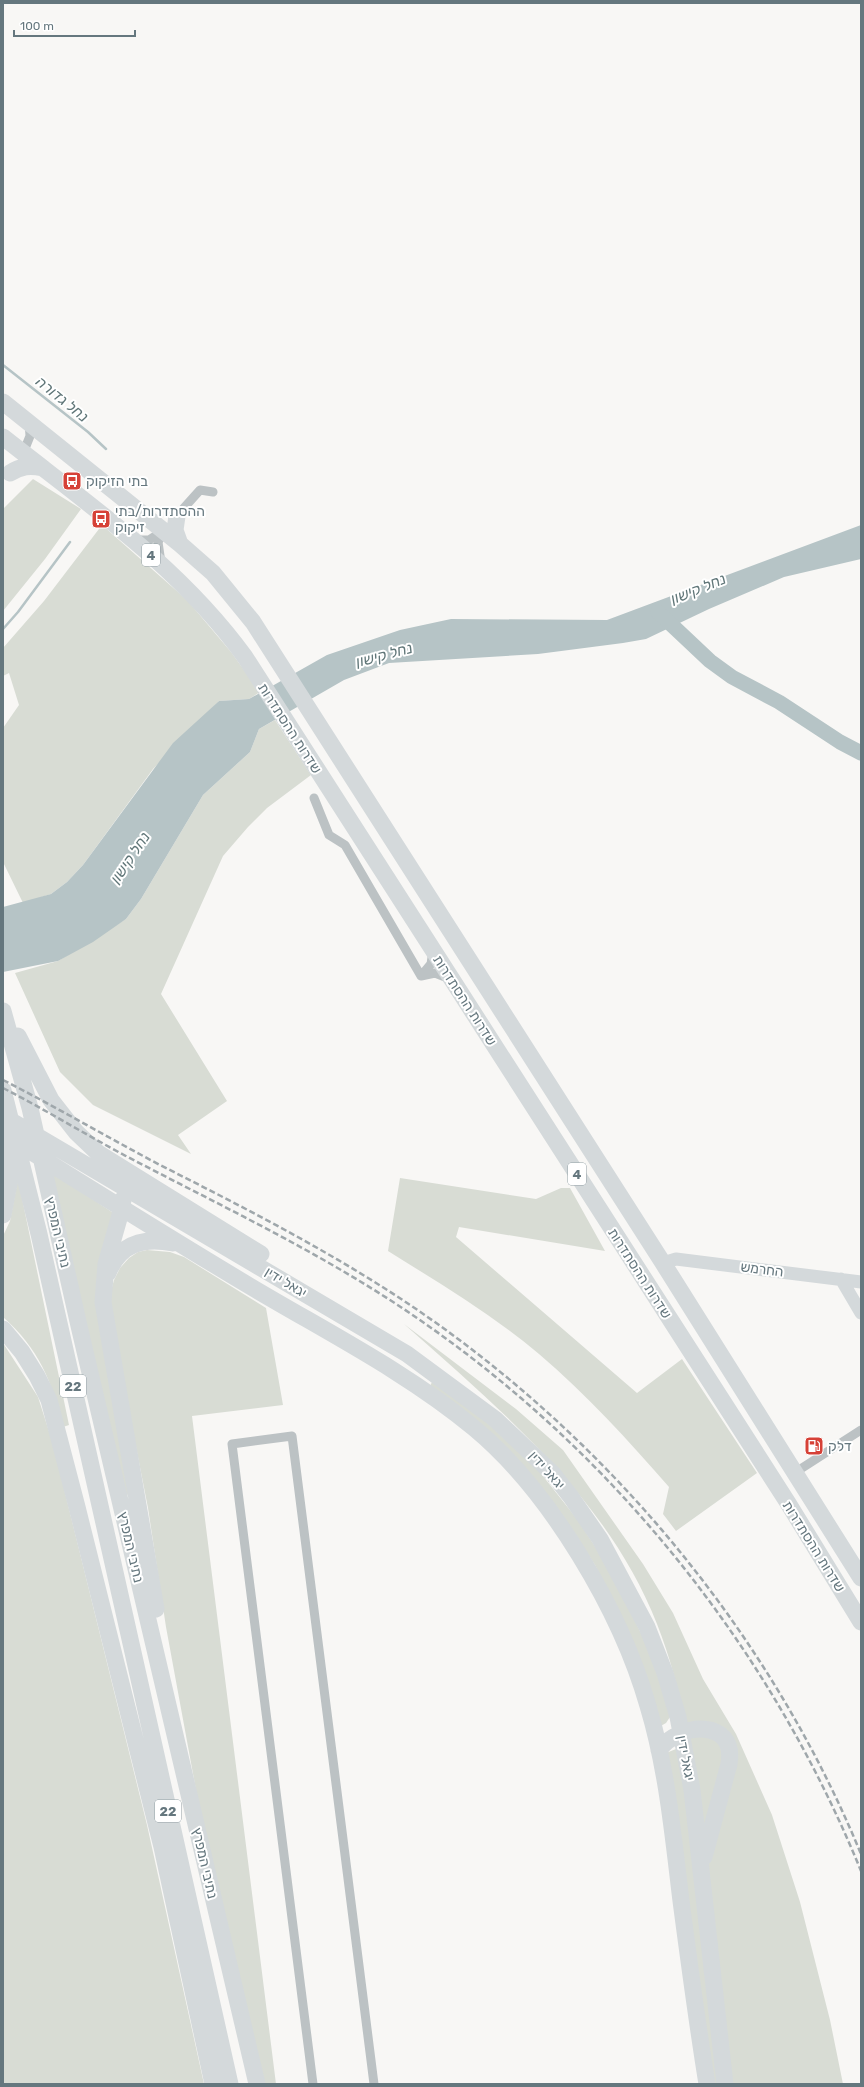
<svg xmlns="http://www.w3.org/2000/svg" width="864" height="2087" font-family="Rubik,'Noto Sans Hebrew',sans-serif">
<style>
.green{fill:#d8dcd4}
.water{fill:#b6c4c6}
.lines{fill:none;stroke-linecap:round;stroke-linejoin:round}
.stream{stroke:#b6c4c6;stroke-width:2.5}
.river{stroke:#b6c4c6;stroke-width:15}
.street{stroke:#bcc2c4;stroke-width:9}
.secondary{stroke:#d4d9db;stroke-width:13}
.highway{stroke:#d4d9db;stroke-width:17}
.rail{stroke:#9fa7ab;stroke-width:2.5;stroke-dasharray:6 3;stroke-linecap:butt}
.labels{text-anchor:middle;stroke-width:4;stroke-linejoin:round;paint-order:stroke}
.shield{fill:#fff;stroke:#93a0a5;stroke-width:1}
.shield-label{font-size:13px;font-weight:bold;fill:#65777e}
.poi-label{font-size:14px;fill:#65777e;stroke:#fff;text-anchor:start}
.street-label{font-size:14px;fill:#65777e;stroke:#fff}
.water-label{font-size:15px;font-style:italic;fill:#607678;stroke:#fff}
</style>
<rect width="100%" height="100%" fill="#f8f7f5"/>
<path class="green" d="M 33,479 L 81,509 L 45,559 L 3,611 L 3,509 Z
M 102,525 L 187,600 L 231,652 L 260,692 L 249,699 L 219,701 L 153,769 L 83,865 L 67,882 L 51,894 L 23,903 L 3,862 L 3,728 L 19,705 L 9,673 L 3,676 L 3,648 L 44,601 Z
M 275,720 L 311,775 L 267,808 L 248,827 L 223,856 L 161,994 L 227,1101 L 178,1135 L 191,1154 L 93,1105 L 60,1072 L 15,973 L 58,961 L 126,919 L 141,899 L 203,795 L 250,752 L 259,729 Z
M 51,1172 L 115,1214 L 104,1251 L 129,1494 L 124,1496 Z
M 400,1178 L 536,1199 L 561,1188 L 570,1188 L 605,1251 L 459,1227 L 456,1237 L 637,1393 L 682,1359 L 757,1473 L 676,1531 L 663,1514 L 669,1487 C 628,1440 587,1395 539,1354 C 493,1315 439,1283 388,1251 Z
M 18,1179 L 69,1425 L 63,1427 C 52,1381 39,1349 3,1317 L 3,1236 L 10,1221 Z
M 147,1250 L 170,1252 L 184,1257 L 266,1308 L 283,1405 L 192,1416 L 276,2084 L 263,2084 L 203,1828 L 166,1627 L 148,1508 L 117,1350 L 111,1308 L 111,1291 L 114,1280 L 120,1268 L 129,1258 L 138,1252 Z
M 404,1324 L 516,1409 L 563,1450 L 643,1564 L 673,1613 L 703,1679 L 736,1734 L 772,1815 L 800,1902 L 830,2020 L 843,2084 L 732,2084 L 708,1865 L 734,1752 L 687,1726 C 679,1692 670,1657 657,1624 C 608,1499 502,1411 404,1324 Z
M 3,1343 L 38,1397 L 53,1444 L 147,1825 L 204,2084 L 3,2084 Z
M 433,1380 L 465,1402 L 539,1471 L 577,1519 L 604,1560 L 654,1659 L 670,1717 L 666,1723 L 659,1727 L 624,1623 L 595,1565 L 570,1526 L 430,1386 Z
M 705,1733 L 726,1746 L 702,1838 L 687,1736 Z
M 676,1749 L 683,1775 L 720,2084 L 712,2084 L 666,1753 Z"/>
<path class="water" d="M 861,525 L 861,559 L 784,577 L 709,609 L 646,639 L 623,643 L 538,654 L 389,663 L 344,680 L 259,729 L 250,752 L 203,795 L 141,899 L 126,919 L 93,942 L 58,961 L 3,972 L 3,907 L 51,894 L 67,882 L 83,865 L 173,743 L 219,701 L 249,699 L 327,655 L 400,630 L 451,619 L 607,620 Z"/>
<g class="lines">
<path class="stream" d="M 3,365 L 88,432 L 106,449
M 3,629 L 18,612 L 70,542"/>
<path class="river" d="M 658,612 L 710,661 L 732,677 L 779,702 L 840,742 L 861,753"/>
<path class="street" d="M 22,456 L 30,436 L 29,422
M 174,519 L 200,490 L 213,492
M 135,540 L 149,540 L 166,529
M 161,563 L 158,542 L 163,533
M 314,798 L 329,835 L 345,845 L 421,976
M 421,976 L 435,973 L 450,979
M 421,976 L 431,964 L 433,951
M 802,1468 L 861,1430
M 313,2084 L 232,1444 L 292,1436 L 374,2084"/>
<path class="secondary" d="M 663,1263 L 676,1259 L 861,1282
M 841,1279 L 861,1313"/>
<path class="highway" d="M 3,402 L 180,544 L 213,573 L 253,622 L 663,1263 L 861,1578
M 3,437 C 89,505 180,567 245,657 L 788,1503 L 861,1622
M 10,473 C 21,466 30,465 43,468
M 177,516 L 175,530 L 180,544
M 3,1011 L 30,1108 L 79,1326 L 257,2084
M 18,1036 L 51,1100 L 76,1132 L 98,1153 L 261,1254
M 3,1090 L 39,1234 L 230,2084
M 3,1116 L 407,1354 L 495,1419 L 553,1474 L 571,1497 L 600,1539 L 647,1627 L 665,1673 L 678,1717 L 692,1790 L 725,2084
M 3,1134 C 86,1186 169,1238 253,1288 C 327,1332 408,1373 474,1428 C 550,1491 621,1611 648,1706 C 667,1769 673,1835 681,1901 C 689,1962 697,2023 707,2084
M 123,1199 L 122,1208 L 106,1264 L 103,1302 L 156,1609
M 3,1215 L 9,1184 L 6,1131
M 108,1273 C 120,1243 144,1237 173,1243
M 3,1329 L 22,1352 L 37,1376 L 49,1400 L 77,1507 L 162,1847 L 213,2084
M 659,1750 C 679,1722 737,1718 729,1764 L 704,1857"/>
<path class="rail" d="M 3,1080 C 56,1107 107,1137 160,1165 C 249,1210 337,1255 419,1311 C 614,1445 771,1636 861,1854
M 3,1088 C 44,1109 83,1133 124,1155 C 223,1207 324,1254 417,1318 C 615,1454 770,1648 861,1871"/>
</g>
<defs>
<g id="bus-square" transform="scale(1)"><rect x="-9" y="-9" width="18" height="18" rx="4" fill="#d64137" stroke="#fff"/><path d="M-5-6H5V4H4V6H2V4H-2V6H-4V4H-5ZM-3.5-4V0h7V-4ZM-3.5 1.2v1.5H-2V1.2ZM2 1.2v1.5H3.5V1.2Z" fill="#fff"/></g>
<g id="fuel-square" transform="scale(1)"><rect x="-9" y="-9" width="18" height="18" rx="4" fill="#d64137" stroke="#fff"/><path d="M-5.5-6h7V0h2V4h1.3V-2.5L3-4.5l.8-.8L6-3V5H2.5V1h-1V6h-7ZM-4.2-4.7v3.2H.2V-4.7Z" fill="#fff"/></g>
</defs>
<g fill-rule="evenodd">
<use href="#bus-square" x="72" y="481"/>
<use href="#bus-square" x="101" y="519"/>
<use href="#fuel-square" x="814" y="1446"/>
</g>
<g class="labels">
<g class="shield">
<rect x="142" y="544" width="18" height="22" rx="3"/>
<rect x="568" y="1163" width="18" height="22" rx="3"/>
<rect x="60" y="1375" width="26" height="22" rx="3"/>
<rect x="155" y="1800" width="26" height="22" rx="3"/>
</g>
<g class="shield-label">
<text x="151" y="560">4</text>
<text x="577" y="1179">4</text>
<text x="73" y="1391">22</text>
<text x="168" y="1816">22</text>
</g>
<g class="poi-label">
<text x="86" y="486">בתי הזיקוק</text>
<text x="115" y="516">ההסתדרות/בתי<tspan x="115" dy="16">זיקוק</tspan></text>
<text x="828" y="1451">דלק</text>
</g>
<g class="street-label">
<text transform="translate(290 728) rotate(57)" y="5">שדרות ההסתדרות</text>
<text transform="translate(465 1000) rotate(57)" y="5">שדרות ההסתדרות</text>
<text transform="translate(58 1232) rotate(77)" y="5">נתיבי המפרץ</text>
<text transform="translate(762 1269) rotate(7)" y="5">החרמש</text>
<text transform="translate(640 1273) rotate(57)" y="5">שדרות ההסתדרות</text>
<text transform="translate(286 1282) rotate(31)" y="5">יגאל ידין</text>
<text transform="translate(547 1470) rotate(48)" y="5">יגאל ידין</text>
<text transform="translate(814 1546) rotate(58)" y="5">שדרות ההסתדרות</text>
<text transform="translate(131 1547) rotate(77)" y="5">נתיבי המפרץ</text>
<text transform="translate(686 1758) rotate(79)" y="5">יגאל ידין</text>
<text transform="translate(205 1863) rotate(77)" y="5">נתיבי המפרץ</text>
</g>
<g class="water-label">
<text transform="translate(62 399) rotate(39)" y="5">נחל גדורה</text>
<text transform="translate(698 589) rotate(-22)" y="5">נחל קישון</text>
<text transform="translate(384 655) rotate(-15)" y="5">נחל קישון</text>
<text transform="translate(130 858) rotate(-56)" y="5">נחל קישון</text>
</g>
</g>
<rect width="864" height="2087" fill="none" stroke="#65777e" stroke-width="8"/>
<path d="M14 30v6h121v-6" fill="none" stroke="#65777e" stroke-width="2"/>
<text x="20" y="30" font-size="12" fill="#65777e" stroke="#ffffff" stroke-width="3" paint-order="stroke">100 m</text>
</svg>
